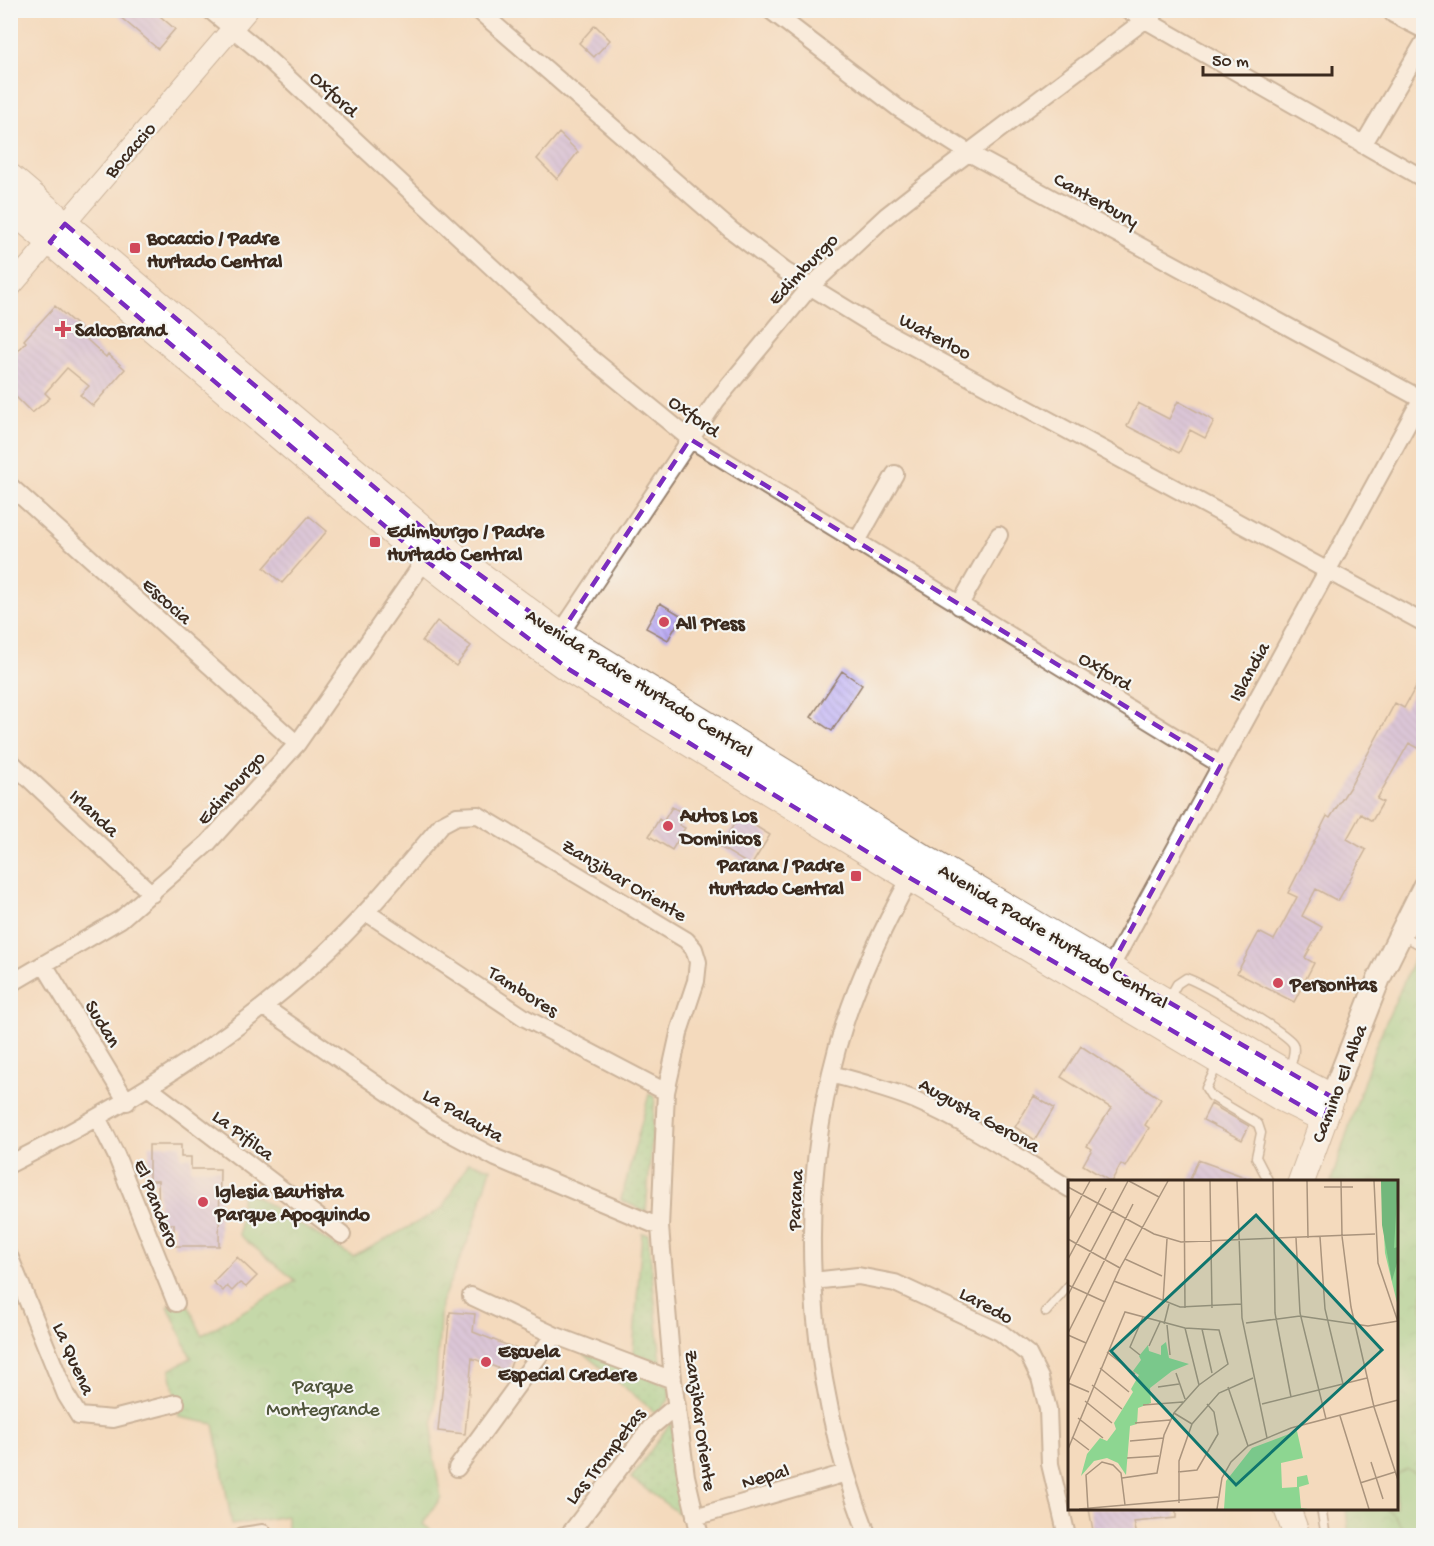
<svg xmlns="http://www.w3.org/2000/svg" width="1434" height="1546" font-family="'Gochi Hand',sans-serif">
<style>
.grass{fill:url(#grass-dots);stroke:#648058;stroke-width:1.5}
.park{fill:url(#park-crowns);stroke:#648058;stroke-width:1.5}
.pitch{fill:#8dd691;stroke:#648058;stroke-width:1.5}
.building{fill:url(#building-back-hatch)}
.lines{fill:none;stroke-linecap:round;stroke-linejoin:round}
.service-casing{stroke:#98826e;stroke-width:11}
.minor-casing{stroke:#98826e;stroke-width:20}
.tertiary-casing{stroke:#98826e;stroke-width:22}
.secondary-casing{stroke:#98826e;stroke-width:26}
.primary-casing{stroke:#98826e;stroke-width:28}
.service{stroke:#fff;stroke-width:8}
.minor{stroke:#fff;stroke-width:16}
.tertiary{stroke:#fff;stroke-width:20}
.secondary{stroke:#fff;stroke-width:22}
.primary{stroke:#fff;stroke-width:26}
.marked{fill:none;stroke:#7b2cbf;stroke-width:4.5;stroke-dasharray:12 8;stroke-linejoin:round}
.poi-dot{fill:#d1495b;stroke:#f6f6f2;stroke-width:2}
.labels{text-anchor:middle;stroke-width:4.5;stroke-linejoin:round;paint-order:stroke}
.street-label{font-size:20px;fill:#3b2a1e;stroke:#f6f6f2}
.poi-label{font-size:20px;font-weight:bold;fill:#3b2a1e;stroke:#f6f6f2;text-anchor:start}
.park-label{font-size:20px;fill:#50553b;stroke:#f6f6f2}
.inset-road{fill:none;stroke:#aa947d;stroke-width:1.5}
.view{fill:#0f766e;fill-opacity:0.15;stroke:#0f766e;stroke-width:3}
.inset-edge{fill:none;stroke:#3b2a1e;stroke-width:3}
</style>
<defs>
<pattern id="grass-dots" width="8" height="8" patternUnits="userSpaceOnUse" patternTransform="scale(1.5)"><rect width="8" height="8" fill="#8dd691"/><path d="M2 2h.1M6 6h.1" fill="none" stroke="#7bb87d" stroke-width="1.8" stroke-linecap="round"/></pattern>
<pattern id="park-crowns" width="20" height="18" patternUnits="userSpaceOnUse" patternTransform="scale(1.5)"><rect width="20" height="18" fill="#8dd691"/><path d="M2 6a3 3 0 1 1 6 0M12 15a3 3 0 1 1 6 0" fill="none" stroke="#7bb87d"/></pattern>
<pattern id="building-back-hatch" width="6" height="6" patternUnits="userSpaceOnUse" patternTransform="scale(1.5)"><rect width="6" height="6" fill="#bcacf6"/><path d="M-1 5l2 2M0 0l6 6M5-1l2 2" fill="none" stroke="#9a8cc7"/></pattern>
</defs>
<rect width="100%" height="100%" fill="#f6f6f2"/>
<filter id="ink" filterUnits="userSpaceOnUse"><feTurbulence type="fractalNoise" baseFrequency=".0167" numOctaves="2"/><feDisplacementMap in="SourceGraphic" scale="12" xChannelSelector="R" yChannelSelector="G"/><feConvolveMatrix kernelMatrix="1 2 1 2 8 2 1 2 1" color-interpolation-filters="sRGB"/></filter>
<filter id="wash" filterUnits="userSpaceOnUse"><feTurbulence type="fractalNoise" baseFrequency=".008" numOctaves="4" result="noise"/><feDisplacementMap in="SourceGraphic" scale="24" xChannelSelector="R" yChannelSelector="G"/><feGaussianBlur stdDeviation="1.35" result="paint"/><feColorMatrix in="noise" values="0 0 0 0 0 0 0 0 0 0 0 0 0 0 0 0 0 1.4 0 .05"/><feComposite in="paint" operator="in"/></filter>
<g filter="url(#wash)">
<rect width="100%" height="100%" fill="#f4dabd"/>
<path class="grass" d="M 649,1094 L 655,1097 L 646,1212 L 621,1200 Z
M 642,1233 L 648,1234 L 661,1362 L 633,1353 Z
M 578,1349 L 670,1387 L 669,1400 L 657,1414 Z
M 671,1422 L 685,1518 L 631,1478 Z"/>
<path class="park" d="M 1423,938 L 1423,1535 L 1349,1535 L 1346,1509 L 1396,1508 L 1396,1182 L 1331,1182 L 1375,1047 Z
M 469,1162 L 491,1168 L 472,1231 L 441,1303 L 432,1447 L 441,1497 L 423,1524 L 437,1535 L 287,1535 L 287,1516 L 232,1525 L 214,1424 L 179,1417 L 170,1370 L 191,1358 L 168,1306 L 186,1300 L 202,1335 L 296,1281 L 239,1235 L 242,1188 L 353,1257 L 442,1209 Z"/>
<path class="pitch" d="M 1407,1469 L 1423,1477 L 1423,1535 L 1406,1535 L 1394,1515 L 1386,1509 L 1396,1508 L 1397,1474 Z"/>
<g id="blocks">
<path class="building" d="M 112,10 L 153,10 L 175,29 L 158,49 Z
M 595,25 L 610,40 L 594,57 L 579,43 Z
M 559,133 L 578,152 L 557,179 L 537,159 Z
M 55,306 L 82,330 L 80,333 L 106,357 L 108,354 L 125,369 L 93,406 L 80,395 L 89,386 L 67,368 L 45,393 L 50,398 L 32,413 L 10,391 L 10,360 L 26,342 L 24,340 Z
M 1178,401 L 1214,421 L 1205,438 L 1190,430 L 1179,453 L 1127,426 L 1138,403 L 1169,419 Z
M 309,516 L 327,531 L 282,583 L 264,568 Z
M 660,603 L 682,616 L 668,640 L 646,628 Z
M 437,621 L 471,646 L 456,666 L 422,641 Z
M 842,671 L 862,685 L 832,731 L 811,717 Z
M 1424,672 L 1424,751 L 1409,743 L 1377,799 L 1383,802 L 1372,821 L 1361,814 L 1347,839 L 1366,850 L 1338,901 L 1316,889 L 1302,916 L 1322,927 L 1305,958 L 1314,963 L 1294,1002 L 1237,973 L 1259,932 L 1274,940 L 1297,897 L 1288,893 L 1327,816 L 1330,818 L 1351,785 L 1395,703 L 1404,708 Z
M 672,807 L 685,814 L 679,825 L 685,828 L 672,850 L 649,836 L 659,819 L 663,822 Z
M 739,816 L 770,835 L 751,866 L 720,847 Z
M 1081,1046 L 1161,1099 L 1145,1125 L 1149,1128 L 1125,1167 L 1121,1164 L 1111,1182 L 1083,1165 L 1092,1149 L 1087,1146 L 1111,1108 L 1061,1077 Z
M 1034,1096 L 1054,1108 L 1035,1140 L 1015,1127 Z
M 1211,1104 L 1249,1126 L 1242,1140 L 1203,1120 Z
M 149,1145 L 181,1145 L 181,1157 L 191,1157 L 191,1169 L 220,1169 L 219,1246 L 174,1246 L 174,1224 L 159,1224 L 158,1181 L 149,1181 Z
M 1198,1160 L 1253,1180 L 1252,1182 L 1189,1182 Z
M 237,1257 L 257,1276 L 246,1287 L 240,1283 L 232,1291 L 227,1286 L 223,1291 L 213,1282 Z
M 450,1312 L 475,1314 L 473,1332 L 517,1349 L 508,1372 L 472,1358 L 465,1434 L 438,1431 Z
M 1089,1509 L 1176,1509 L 1176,1518 L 1134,1522 L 1137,1536 L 1094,1536 Z"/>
</g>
</g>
<g filter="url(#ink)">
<use href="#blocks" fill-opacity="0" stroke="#98826e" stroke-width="1.5"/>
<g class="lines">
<g class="service-casing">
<path id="service" d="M 1402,935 L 1424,947
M 1168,1000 L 1177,984 L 1186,978 C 1202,983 1286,1032 1293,1044 C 1296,1051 1291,1063 1289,1071
M 1218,1064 L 1206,1088 L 1211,1096 L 1258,1124 L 1261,1133 L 1256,1157 L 1269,1182
M 1046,1312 L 1070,1284
M 1321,1508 L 1326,1536"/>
</g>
<g class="minor-casing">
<path id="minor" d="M 210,10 L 256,48 L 580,349 L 690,439 L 1221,765
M 478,10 L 731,230 L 785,271 L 873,325 L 1424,623
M 770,10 L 898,108 L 969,153 L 1421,399
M 1128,10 L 1424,179
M 1393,14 L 1424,30
M 1363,145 L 1424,42
M 10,486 L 297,744
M 856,543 L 895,474
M 959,606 L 999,535
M 560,634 L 716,401 L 810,287 L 886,216 L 927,184 L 1158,10
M 10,761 L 152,894
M 366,912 L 525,1018 L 666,1092
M 45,966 L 127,1102
M 1110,968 L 1424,394
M 10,984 L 121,919 L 208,843 L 297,744 L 425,560
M 264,1007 L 435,1125 L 496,1158 L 660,1227
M 831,1074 C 860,1082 888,1089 915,1100 C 969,1123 1019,1158 1070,1189
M 149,1088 L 342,1235
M 98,1119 L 116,1155 L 176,1303
M 10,1164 C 120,1108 225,1045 317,961 C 363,919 402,871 442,824 L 457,816 L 478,815 L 686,940 L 694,949 L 698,962 L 696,981 L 680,1029 L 666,1092 L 660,1227 L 673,1380 L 686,1476 L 700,1536
M 10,1258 L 66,1395 L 79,1416 L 113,1419 L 176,1403
M 813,1281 L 858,1276 L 895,1283 L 1000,1332 L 1028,1354 L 1040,1378 L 1048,1409 L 1050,1464 L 1067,1536
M 471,1296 L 554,1335 L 673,1380
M 457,1468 L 554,1335
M 695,1517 L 846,1473
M 243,1536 L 263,1533
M 568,1536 L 651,1427 L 677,1405
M 868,1536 C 805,1376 792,1187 845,1022 C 861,972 885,924 910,878"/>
</g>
<g class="tertiary-casing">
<path id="tertiary" d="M 10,288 L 248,10"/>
</g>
<g class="secondary-casing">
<path id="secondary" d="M 1332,1097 L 1379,978 L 1424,887"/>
</g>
<g class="primary-casing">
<path id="primary" d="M 10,177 L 460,560 L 560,634 L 921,856 L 1295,1078 L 1332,1097 L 1301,1182
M 10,208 L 425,560 L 510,627 L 570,670 L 910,878 L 1283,1099 L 1324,1119
M 1287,1508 L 1297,1536"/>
</g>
<use href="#service" class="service"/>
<use href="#minor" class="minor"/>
<use href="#tertiary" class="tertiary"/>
<use href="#secondary" class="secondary"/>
<use href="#primary" class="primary"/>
</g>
</g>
<path d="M0 0H1434V1546H0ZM 65,224 L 460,560 L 560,634 L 690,439 L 1221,765 L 1110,968 L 1332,1097 L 1324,1119 L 910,878 L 570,670 L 425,560 L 50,242 Z" fill="#f4dabd" fill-opacity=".55" fill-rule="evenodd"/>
<path class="marked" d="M 65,224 L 460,560 L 560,634 L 690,439 L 1221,765 L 1110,968 L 1332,1097 L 1324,1119 L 910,878 L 570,670 L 425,560 L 50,242 Z"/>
<g class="poi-dot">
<rect x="129" y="242" width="12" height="12" rx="3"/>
<path d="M60 320h6v6h6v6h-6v6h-6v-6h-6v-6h6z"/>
<rect x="369" y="536" width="12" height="12" rx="3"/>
<circle cx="664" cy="622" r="6"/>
<circle cx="668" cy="826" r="6"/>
<rect x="850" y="870" width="12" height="12" rx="3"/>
<circle cx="1278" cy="983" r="6"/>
<circle cx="203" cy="1202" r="6"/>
<circle cx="486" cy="1362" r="6"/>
</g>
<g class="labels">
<g class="street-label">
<text transform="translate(335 93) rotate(43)" y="7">Oxford</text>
<text transform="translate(129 149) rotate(-49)" y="7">Bocaccio</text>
<text transform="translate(1097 199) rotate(29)" y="7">Canterbury</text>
<text transform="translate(802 268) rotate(-46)" y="7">Edimburgo</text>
<text transform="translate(936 335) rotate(28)" y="7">Waterloo</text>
<text transform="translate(695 415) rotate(36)" y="7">Oxford</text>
<text transform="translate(168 600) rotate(42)" y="7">Escocia</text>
<text transform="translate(1106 670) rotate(31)" y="7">Oxford</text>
<text transform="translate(1248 671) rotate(-61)" y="7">Islandia</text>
<text transform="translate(640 682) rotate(32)" y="7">Avenida Padre Hurtado Central</text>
<text transform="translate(230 787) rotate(-48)" y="7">Edimburgo</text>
<text transform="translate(95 812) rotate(43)" y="7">Irlanda</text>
<text transform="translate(625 879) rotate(31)" y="7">Zanzibar Oriente</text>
<text transform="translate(1054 935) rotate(31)" y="7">Avenida Padre Hurtado Central</text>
<text transform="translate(524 990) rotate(32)" y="7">Tambores</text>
<text transform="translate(104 1023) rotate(59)" y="7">Sudan</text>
<text transform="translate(1338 1083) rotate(-69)" y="7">Camino El Alba</text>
<text transform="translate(464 1114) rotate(30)" y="7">La Palauta</text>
<text transform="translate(980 1114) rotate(29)" y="7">Augusta Gerona</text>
<text transform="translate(244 1134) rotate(37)" y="7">La Pifilca</text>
<text transform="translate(794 1200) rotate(-87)" y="7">Parana</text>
<text transform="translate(158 1203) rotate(68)" y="7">El Pandero</text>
<text transform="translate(987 1304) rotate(28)" y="7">Laredo</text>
<text transform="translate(75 1358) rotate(66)" y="7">La Quena</text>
<text transform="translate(702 1420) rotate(82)" y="7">Zanzibar Oriente</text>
<text transform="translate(604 1455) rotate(-52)" y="7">Las Trompetas</text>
<text transform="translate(765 1475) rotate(-16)" y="7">Nepal</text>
</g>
<g class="poi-label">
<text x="147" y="244">Bocaccio / Padre<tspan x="147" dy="23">Hurtado Central</tspan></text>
<text x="75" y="336">SalcoBrand</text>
<text x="387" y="537">Edimburgo / Padre<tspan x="387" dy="23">Hurtado Central</tspan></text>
<text x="676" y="629">All Press</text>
<text x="680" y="821">Autos Los<tspan x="680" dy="23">Dominicos</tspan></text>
<text x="844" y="871" text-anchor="end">Parana / Padre<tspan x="844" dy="23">Hurtado Central</tspan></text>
<text x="1290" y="990">Personitas</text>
<text x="215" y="1197">Iglesia Bautista<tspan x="215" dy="23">Parque Apoquindo</tspan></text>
<text x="498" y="1357">Escuela<tspan x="498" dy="23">Especial Credere</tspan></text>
</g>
<g class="park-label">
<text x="323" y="1392">Parque<tspan x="323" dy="23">Montegrande</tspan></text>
</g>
</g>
<g transform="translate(1068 1180)">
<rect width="330" height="330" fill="#f4dabd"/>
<path d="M 313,1 L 330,1 L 330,127 L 317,73 Z" fill="#8dd691"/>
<path d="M 313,1 L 330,1 L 326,68 L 330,67 L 330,79 L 324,101 L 314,45 Z" fill="#72b77b"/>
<path d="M 98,162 L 101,178 L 121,184 L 104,191 L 82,208 L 83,223 L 70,228 L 69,244 L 62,246 L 58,295 L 50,283 L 39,278 L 26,281 L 13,296 L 19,274 L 32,258 L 39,261 L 48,249 L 46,243 L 65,212 L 63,209 L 71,195 L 65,191 L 73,180 L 71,176 L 80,165 L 81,171 L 93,175 L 93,166 ZM 229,251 L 235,278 L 213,283 L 214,308 L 229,307 L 229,297 L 239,295 L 241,304 L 231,307 L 233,328 L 240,329 L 156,329 L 158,301 L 184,268 Z" fill="#8dd691"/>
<path class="inset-road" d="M 61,1 L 91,17M 116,1 L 117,128M 142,1 L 144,128M 169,1 L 174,138 L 199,258M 205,1 L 207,133 L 223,217M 239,1 L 240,58M 273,1 L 274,56 L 283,127 L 306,227 L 330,300M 306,1 L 310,83 L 330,142M 0,7 L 86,54 L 113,62 L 307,54M 256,7 L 285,7M 0,41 L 22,1M 252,57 L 257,129 L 275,204M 228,58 L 232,133 L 258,239M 0,59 L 52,88M 0,79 L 38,8M 57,79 L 94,96M 46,101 L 112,127 L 173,124M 0,105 L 37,122M 0,115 L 60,1M 95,122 L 99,59M 178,143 L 232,136 L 300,146 L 330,141M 96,144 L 101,124M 99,145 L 102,175M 117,148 L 131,205M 134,149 L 144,193M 0,153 L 65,24M 0,155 L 18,163M 81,166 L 92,142M 39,172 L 67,194M 72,175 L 62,167 L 75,137M 32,188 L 61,212M 108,193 L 117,219M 0,203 L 21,212M 0,203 L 52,88 L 100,1M 24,205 L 54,229M 90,207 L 111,204M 160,207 L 180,266M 17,221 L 44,243M 194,224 L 299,198M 75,225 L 115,222M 106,233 L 124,244M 272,236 L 301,329M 10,238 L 35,258M 67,243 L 102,240M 4,257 L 21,270M 62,261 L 96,258M 0,269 L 57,132 L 117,148 L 151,150 L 160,184 L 131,205 L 106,233 L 96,255 L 89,293 L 54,298M 59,278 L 91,276M 303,282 L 315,319M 110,292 L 129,290 L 150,254 L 146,232 L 139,224M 292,303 L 327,292M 111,323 L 111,281 L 124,244 L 151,213 L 185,198M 11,329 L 150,317M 20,329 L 18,295 L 34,282 L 45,285 L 53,293 L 57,325M 149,329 L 154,298 L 163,282 L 180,266 L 223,248 L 330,220"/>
<path class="view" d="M 188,35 L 314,170 L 168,305 L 43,171 Z"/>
<rect width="330" height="330" class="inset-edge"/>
</g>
<rect width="1434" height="1546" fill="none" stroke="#f6f6f2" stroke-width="36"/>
<path d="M1203 66v9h129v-9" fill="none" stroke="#3b2a1e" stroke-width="3"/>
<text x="1212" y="66" font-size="18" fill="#3b2a1e" stroke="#f6f6f2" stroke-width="4.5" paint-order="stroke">50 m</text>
</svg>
